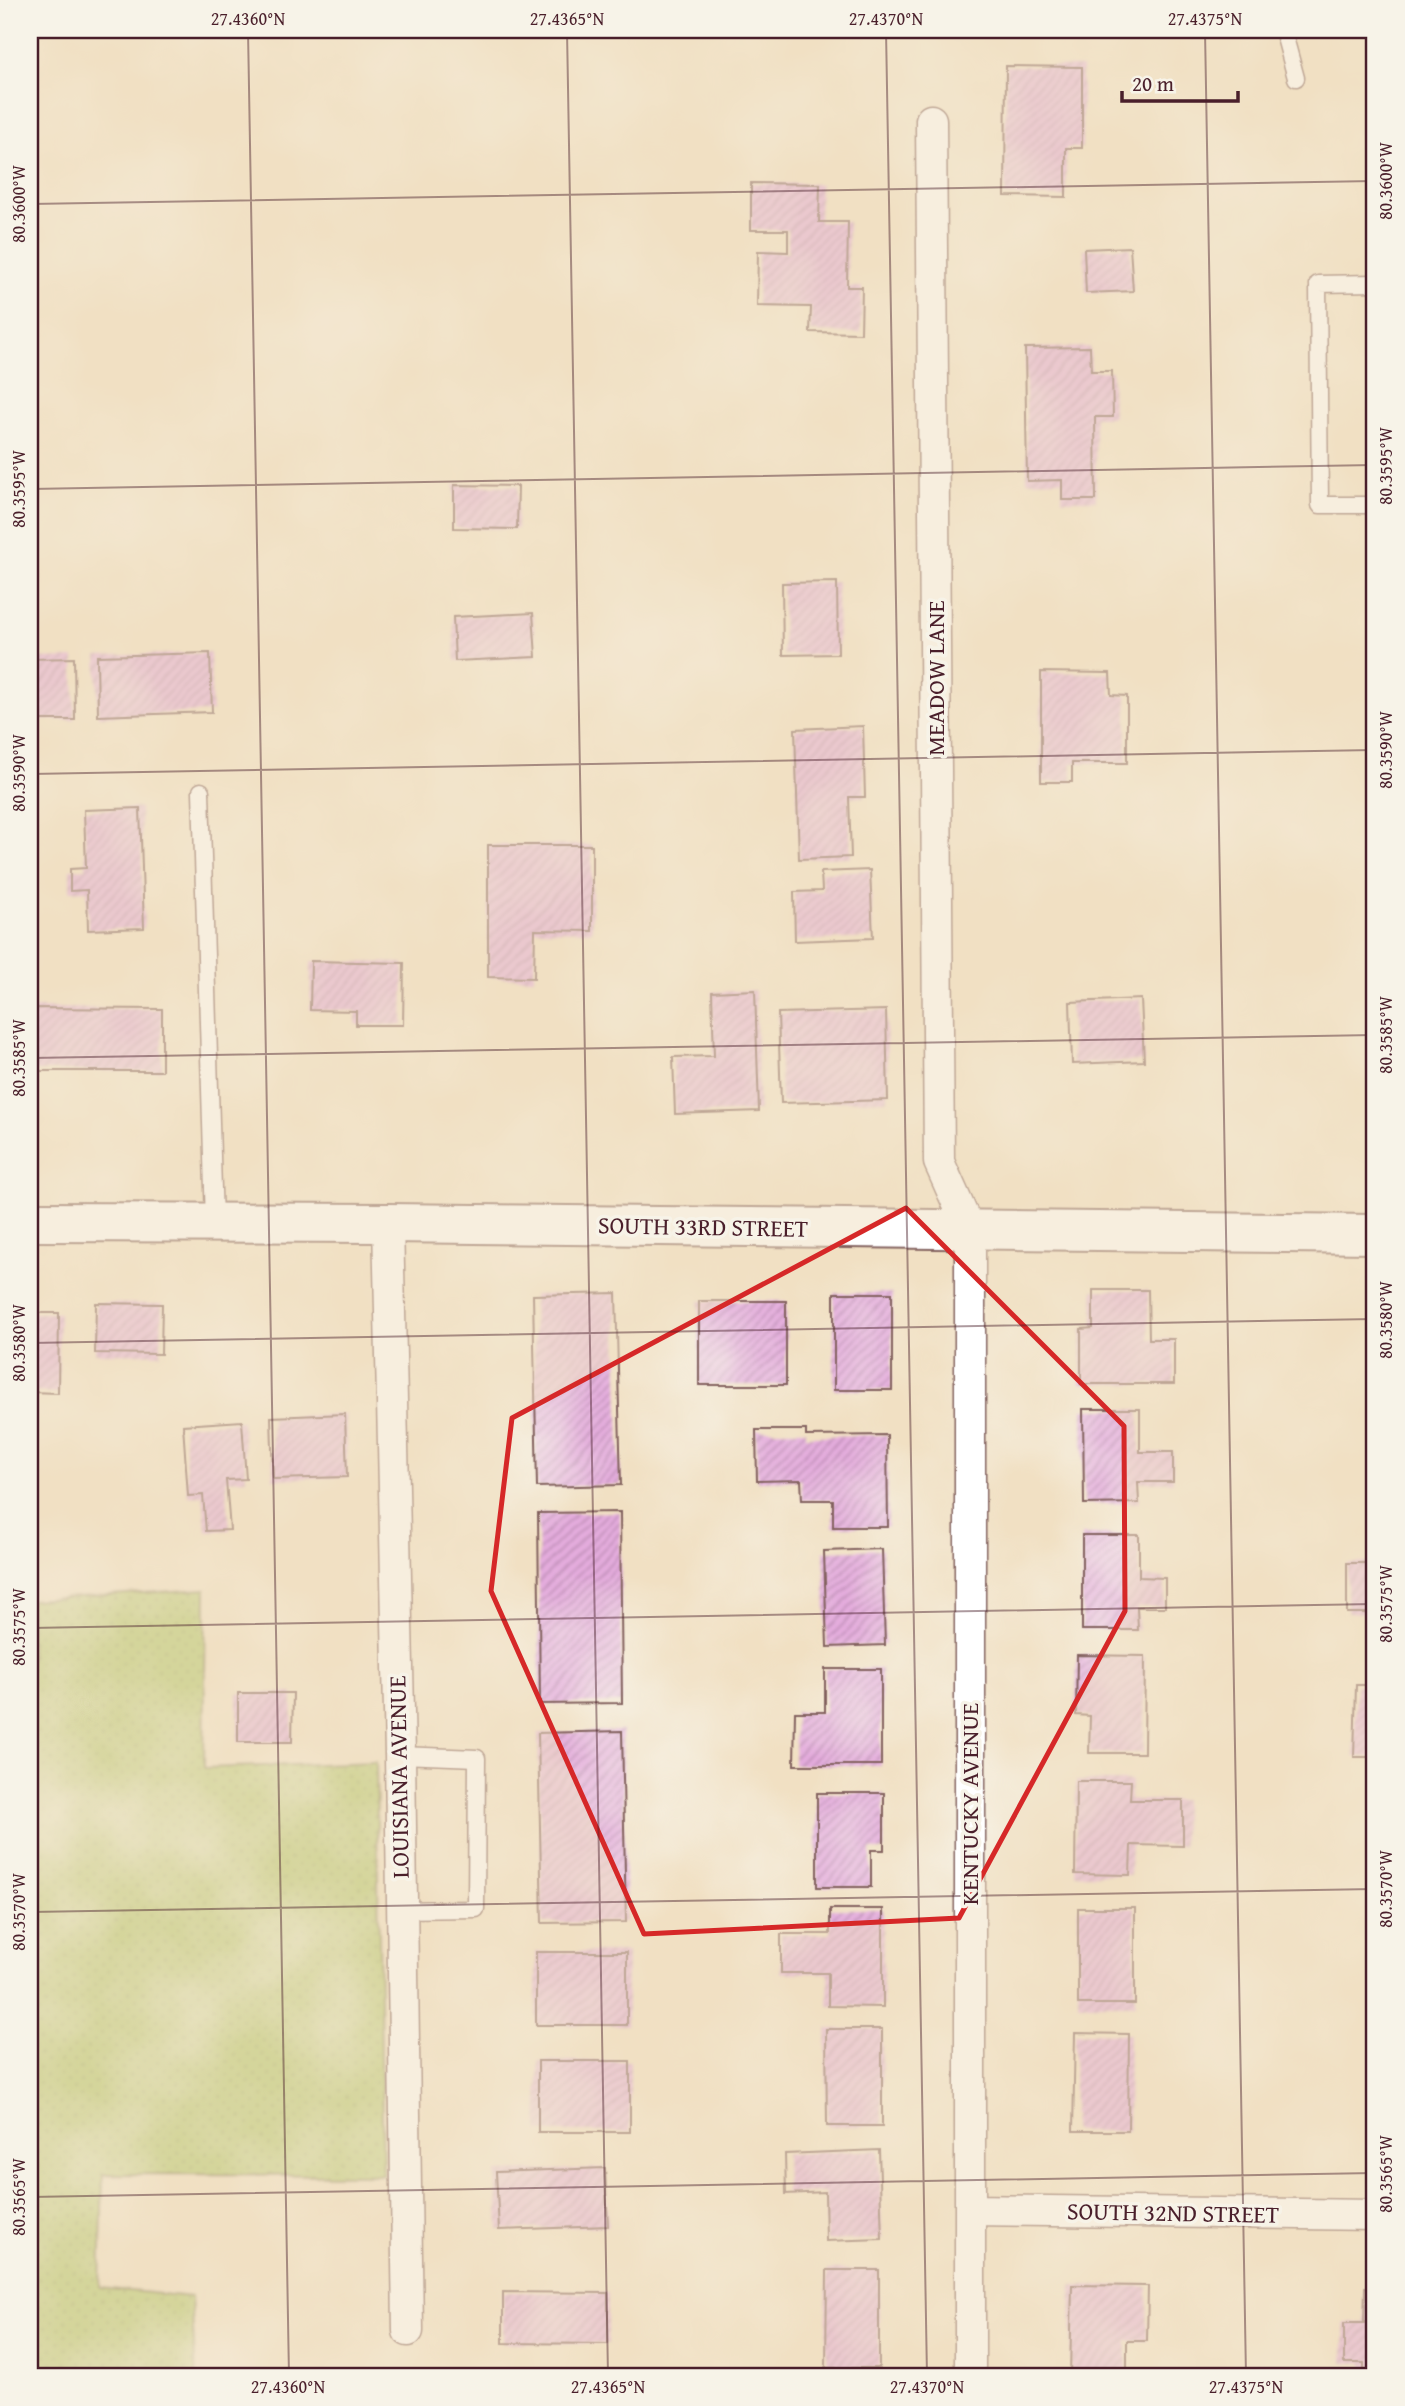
<svg xmlns="http://www.w3.org/2000/svg" width="1405" height="2406" font-family="'Gentium Book Plus',serif">
<style>
.grass{fill:url(#grass-dots);stroke:#7e734b;stroke-width:2}
.building{fill:url(#building-hatch)}
.lines{fill:none;stroke-linecap:round;stroke-linejoin:round}
.lane-casing{stroke:#846360;stroke-width:19}
.street-casing{stroke:#846360;stroke-width:33}
.secondary-casing{stroke:#846360;stroke-width:42}
.lane{stroke:#fff;stroke-width:16}
.street{stroke:#fff;stroke-width:30}
.secondary{stroke:#fff;stroke-width:38}
.marked{fill:none;stroke:#d62828;stroke-width:5;stroke-linejoin:round}
.ticks{fill:none;stroke:#4a1f2b;stroke-width:2;stroke-opacity:0.45}
.labels{text-anchor:middle;stroke-width:7;stroke-linejoin:round;paint-order:stroke}
.street-label{font-size:24px;fill:#4a1f2b;stroke:#f7f3e8}
.neatline{fill:none;stroke:#4a1f2b;stroke-width:2.5}
.ticks-label{font-size:18px;text-anchor:middle;fill:#4a1f2b}
</style>
<defs>
<pattern id="grass-dots" width="8" height="8" patternUnits="userSpaceOnUse" patternTransform="scale(1.75)"><rect width="8" height="8" fill="#b2c76b"/><path d="M2 2h.1M6 6h.1" fill="none" stroke="#9baa5d" stroke-width="1.8" stroke-linecap="round"/></pattern>
<pattern id="building-hatch" width="6" height="6" patternUnits="userSpaceOnUse" patternTransform="scale(1.75)"><rect width="6" height="6" fill="#e4acdd"/><path d="M-1 1l2-2M0 6l6-6M5 7l2-2" fill="none" stroke="#bb8bb3"/></pattern>
</defs>
<rect width="100%" height="100%" fill="#f7f3e8"/>
<filter id="ink" filterUnits="userSpaceOnUse"><feTurbulence type="fractalNoise" baseFrequency=".0143" numOctaves="2"/><feDisplacementMap in="SourceGraphic" scale="14" xChannelSelector="R" yChannelSelector="G"/><feConvolveMatrix kernelMatrix="1 2 1 2 8 2 1 2 1" color-interpolation-filters="sRGB"/></filter>
<filter id="wash" filterUnits="userSpaceOnUse"><feTurbulence type="fractalNoise" baseFrequency=".00686" numOctaves="4" result="noise"/><feDisplacementMap in="SourceGraphic" scale="28" xChannelSelector="R" yChannelSelector="G"/><feGaussianBlur stdDeviation="1.57" result="paint"/><feColorMatrix in="noise" values="0 0 0 0 0 0 0 0 0 0 0 0 0 0 0 0 0 1.4 0 .05"/><feComposite in="paint" operator="in"/></filter>
<g filter="url(#wash)">
<rect width="100%" height="100%" fill="#f1e0c3"/>
<path class="grass" d="M 206,1589 L 204,1768 L 376,1762 L 383,2175 L 103,2174 L 100,2288 L 191,2297 L 196,2376 L 30,2376 L 30,1600 Z"/>
<g id="blocks">
<path class="building" d="M 1006,66 L 1082,67 L 1082,148 L 1066,148 L 1066,197 L 1005,196 Z
M 751,183 L 820,184 L 819,222 L 848,222 L 847,287 L 862,287 L 861,333 L 810,332 L 811,307 L 757,306 L 758,251 L 788,252 L 788,230 L 751,230 Z
M 1130,247 L 1133,291 L 1086,293 L 1084,249 Z
M 1090,347 L 1091,371 L 1112,371 L 1113,417 L 1095,417 L 1096,500 L 1062,500 L 1062,480 L 1027,481 L 1025,348 Z
M 454,485 L 518,486 L 517,529 L 454,528 Z
M 837,582 L 838,654 L 783,655 L 782,583 Z
M 533,613 L 536,657 L 455,661 L 453,617 Z
M 210,653 L 212,712 L 98,716 L 97,656 Z
M 74,658 L 75,720 L 30,720 L 30,659 Z
M 1041,672 L 1110,673 L 1111,695 L 1127,696 L 1127,763 L 1072,763 L 1072,782 L 1041,782 Z
M 863,726 L 865,797 L 849,797 L 851,857 L 799,859 L 795,729 Z
M 140,808 L 144,928 L 88,930 L 87,890 L 70,891 L 70,869 L 86,868 L 84,810 Z
M 488,845 L 592,845 L 592,931 L 535,930 L 534,978 L 488,977 Z
M 870,870 L 873,938 L 795,941 L 794,892 L 822,891 L 821,872 Z
M 311,961 L 404,963 L 403,1025 L 356,1025 L 356,1011 L 310,1010 Z
M 755,990 L 759,1111 L 675,1114 L 673,1057 L 714,1056 L 712,992 Z
M 1141,999 L 1144,1061 L 1072,1064 L 1070,1002 Z
M 30,1008 L 162,1009 L 162,1071 L 30,1071 Z
M 886,1010 L 888,1100 L 781,1103 L 778,1013 Z
M 1093,1290 L 1148,1290 L 1149,1339 L 1174,1339 L 1174,1384 L 1081,1384 L 1081,1329 L 1093,1328 Z
M 616,1293 L 621,1485 L 537,1487 L 533,1295 Z
M 834,1293 L 892,1293 L 892,1390 L 834,1390 Z
M 699,1301 L 786,1301 L 786,1385 L 699,1385 Z
M 96,1303 L 162,1304 L 161,1354 L 95,1353 Z
M 30,1313 L 59,1313 L 58,1393 L 30,1392 Z
M 1083,1409 L 1140,1409 L 1140,1452 L 1173,1452 L 1173,1482 L 1138,1482 L 1139,1503 L 1084,1504 Z
M 345,1414 L 347,1477 L 273,1479 L 271,1417 Z
M 242,1421 L 246,1479 L 226,1480 L 230,1530 L 206,1531 L 203,1495 L 188,1496 L 183,1425 Z
M 756,1430 L 806,1430 L 806,1436 L 887,1435 L 888,1527 L 833,1527 L 833,1500 L 802,1500 L 801,1480 L 757,1481 Z
M 620,1512 L 622,1703 L 540,1704 L 538,1513 Z
M 1082,1535 L 1139,1535 L 1139,1577 L 1165,1578 L 1165,1607 L 1137,1607 L 1138,1630 L 1082,1630 Z
M 882,1549 L 885,1645 L 827,1647 L 824,1551 Z
M 1347,1563 L 1375,1563 L 1375,1613 L 1347,1613 Z
M 1077,1655 L 1145,1656 L 1144,1753 L 1089,1753 L 1090,1716 L 1076,1715 Z
M 825,1669 L 881,1669 L 881,1765 L 794,1765 L 795,1712 L 825,1712 Z
M 1356,1685 L 1375,1685 L 1375,1757 L 1354,1757 Z
M 238,1693 L 293,1693 L 292,1742 L 238,1742 Z
M 622,1731 L 626,1922 L 542,1923 L 538,1733 Z
M 1076,1781 L 1131,1781 L 1130,1800 L 1183,1800 L 1183,1846 L 1131,1845 L 1130,1875 L 1075,1874 Z
M 817,1793 L 884,1793 L 884,1850 L 871,1850 L 871,1887 L 817,1887 Z
M 1078,1908 L 1135,1908 L 1135,2004 L 1078,2004 Z
M 830,1909 L 883,1909 L 883,2007 L 828,2006 L 828,1973 L 781,1973 L 781,1934 L 830,1934 Z
M 536,1952 L 627,1952 L 627,2025 L 536,2025 Z
M 826,2029 L 882,2029 L 882,2126 L 827,2126 Z
M 1075,2033 L 1129,2034 L 1128,2131 L 1073,2131 Z
M 538,2061 L 630,2061 L 630,2132 L 538,2132 Z
M 879,2150 L 882,2239 L 826,2241 L 825,2192 L 786,2194 L 785,2154 Z
M 605,2168 L 608,2226 L 499,2230 L 496,2172 Z
M 827,2270 L 879,2270 L 879,2368 L 826,2368 Z
M 1072,2285 L 1148,2286 L 1147,2341 L 1127,2341 L 1127,2376 L 1070,2376 Z
M 1365,2287 L 1375,2288 L 1375,2376 L 1364,2376 L 1364,2363 L 1344,2363 L 1344,2323 L 1364,2323 Z
M 503,2292 L 608,2293 L 608,2344 L 503,2343 Z"/>
</g>
</g>
<g filter="url(#ink)">
<use href="#blocks" fill-opacity="0" stroke="#846360" stroke-width="2"/>
<g class="lines">
<g class="lane-casing">
<path id="lane" d="M 1283,30 L 1296,78
M 1375,283 L 1318,284 L 1320,505 L 1375,505
M 201,791 L 214,1222
M 400,1755 L 477,1758 L 476,1909 L 400,1910"/>
</g>
<g class="street-casing">
<path id="street" d="M 931,120 L 939,1162 L 970,1231 L 970,2376
M 388,1223 L 400,1755 L 408,2331
M 970,2210 L 1375,2215"/>
</g>
<g class="secondary-casing">
<path id="secondary" d="M 30,1222 L 388,1223 L 1375,1234"/>
</g>
<use href="#lane" class="lane"/>
<use href="#street" class="street"/>
<use href="#secondary" class="secondary"/>
</g>
</g>
<path d="M0 0H1405V2406H0ZM 906,1208 L 1124,1426 L 1125,1611 L 959,1918 L 644,1934 L 491,1591 L 512,1418 Z" fill="#f1e0c3" fill-opacity=".55" fill-rule="evenodd"/>
<path class="marked" d="M 906,1208 L 1124,1426 L 1125,1611 L 959,1918 L 644,1934 L 491,1591 L 512,1418 Z"/>
<path class="ticks" d="M 248,30 L 289,2376M 567,30 L 608,2376M 886,30 L 927,2376M 1205,30 L 1246,2376M 30,204 L 1375,181M 30,489 L 1375,465M 30,774 L 1375,750M 30,1058 L 1375,1035M 30,1343 L 1375,1319M 30,1628 L 1375,1604M 30,1912 L 1375,1889M 30,2197 L 1375,2173"/>
<g class="labels">
<g class="street-label">
<text transform="translate(936 678) rotate(-90)" y="8">MEADOW LANE</text>
<text transform="translate(703 1227) rotate(1)" y="8">SOUTH 33RD STREET</text>
<text transform="translate(399 1777) rotate(-91)" y="8">LOUISIANA AVENUE</text>
<text transform="translate(970 1804) rotate(-90)" y="8">KENTUCKY AVENUE</text>
<text transform="translate(1173 2213) rotate(1)" y="8">SOUTH 32ND STREET</text>
</g>
</g>
<rect width="1405" height="2406" fill="none" stroke="#f7f3e8" stroke-width="77"/>
<path d="M1122 91v10h116v-10" fill="none" stroke="#4a1f2b" stroke-width="3.5"/>
<text x="1132" y="91" font-size="21" fill="#4a1f2b" stroke="#f7f3e8" stroke-width="5" paint-order="stroke">20 m</text>
<rect x="38" y="38" width="1328" height="2330" class="neatline"/>
<g class="ticks-label">
<text x="248" y="25">27.4360°N</text>
<text x="567" y="25">27.4365°N</text>
<text x="886" y="25">27.4370°N</text>
<text x="1205" y="25">27.4375°N</text>
<text transform="translate(1386 181) rotate(-90)" y="6">80.3600°W</text>
<text transform="translate(19 204) rotate(-90)" y="6">80.3600°W</text>
<text transform="translate(1386 466) rotate(-90)" y="6">80.3595°W</text>
<text transform="translate(19 489) rotate(-90)" y="6">80.3595°W</text>
<text transform="translate(1386 750) rotate(-90)" y="6">80.3590°W</text>
<text transform="translate(19 773) rotate(-90)" y="6">80.3590°W</text>
<text transform="translate(1386 1035) rotate(-90)" y="6">80.3585°W</text>
<text transform="translate(19 1058) rotate(-90)" y="6">80.3585°W</text>
<text transform="translate(1386 1320) rotate(-90)" y="6">80.3580°W</text>
<text transform="translate(19 1343) rotate(-90)" y="6">80.3580°W</text>
<text transform="translate(1386 1604) rotate(-90)" y="6">80.3575°W</text>
<text transform="translate(19 1627) rotate(-90)" y="6">80.3575°W</text>
<text transform="translate(1386 1889) rotate(-90)" y="6">80.3570°W</text>
<text transform="translate(19 1912) rotate(-90)" y="6">80.3570°W</text>
<text transform="translate(1386 2174) rotate(-90)" y="6">80.3565°W</text>
<text transform="translate(19 2197) rotate(-90)" y="6">80.3565°W</text>
<text x="288" y="2393">27.4360°N</text>
<text x="608" y="2393">27.4365°N</text>
<text x="927" y="2393">27.4370°N</text>
<text x="1246" y="2393">27.4375°N</text>
</g>
</svg>
